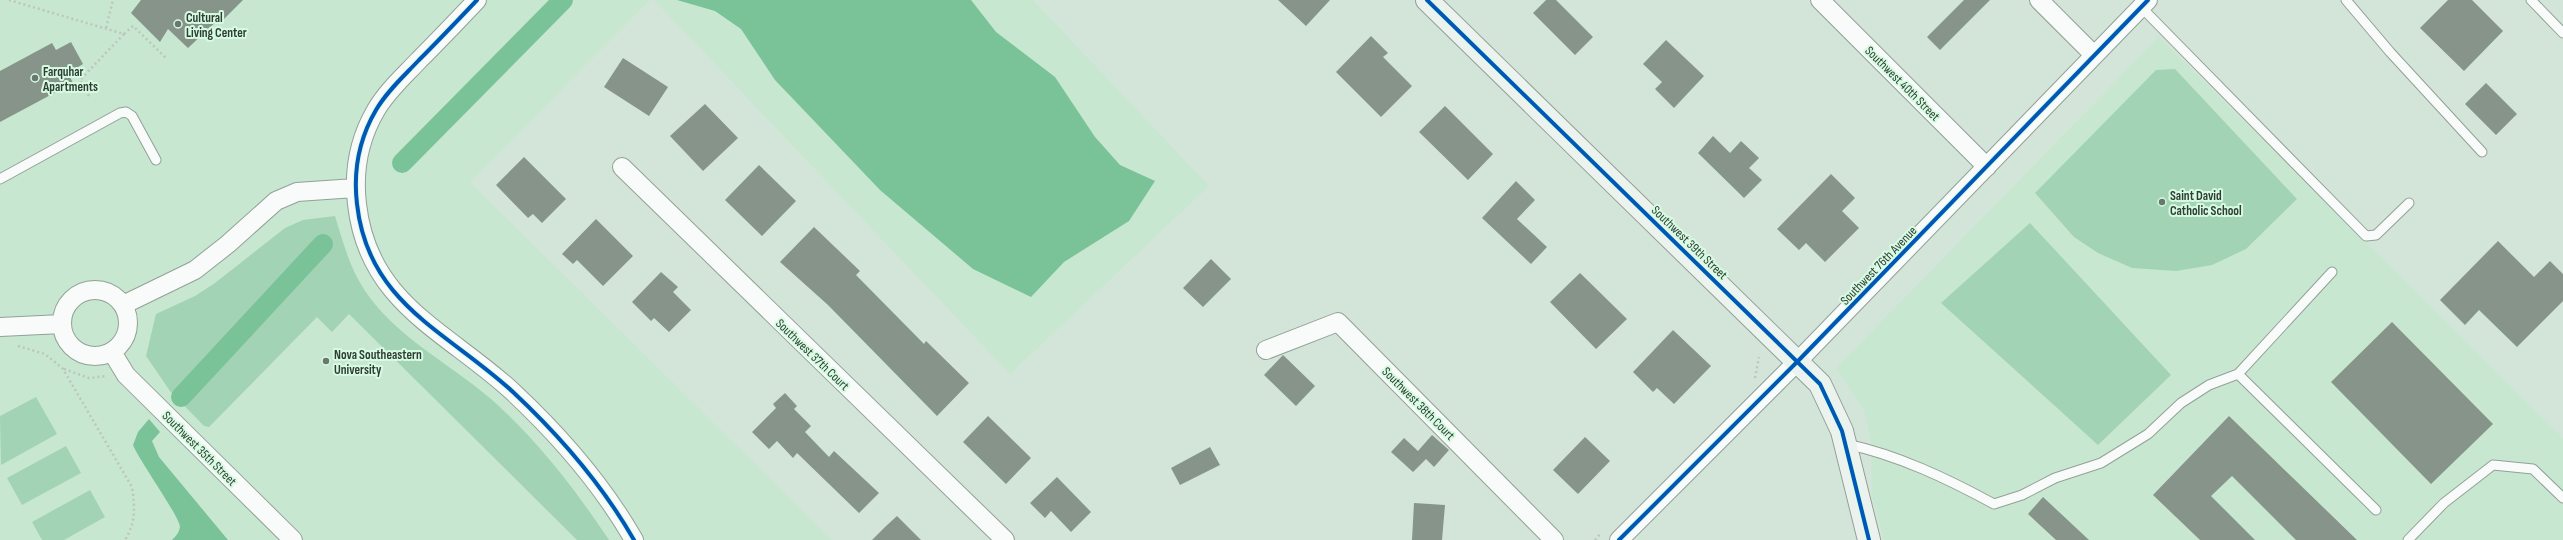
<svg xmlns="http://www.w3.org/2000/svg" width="2563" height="540" font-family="'Sofia Sans Condensed',sans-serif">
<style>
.built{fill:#c7e7d1}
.green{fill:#a2d3b4}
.water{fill:#7ac297}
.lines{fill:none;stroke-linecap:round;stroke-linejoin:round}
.canal{stroke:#7ac297;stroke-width:20}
.building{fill:#86948a}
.lane-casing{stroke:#92a197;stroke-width:11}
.street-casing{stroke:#92a197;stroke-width:20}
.secondary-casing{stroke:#92a197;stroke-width:24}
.path{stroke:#bec5bf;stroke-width:2.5;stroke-dasharray:2 3;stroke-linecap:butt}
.lane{stroke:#f8fbf9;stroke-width:9}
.street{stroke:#f8fbf9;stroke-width:18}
.secondary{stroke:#ecf3ef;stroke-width:22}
.cycleway-casing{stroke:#d7fbe2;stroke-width:6}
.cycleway{stroke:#0057b8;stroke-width:4}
.poi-dot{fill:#68786d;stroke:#d7fbe2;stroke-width:1.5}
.labels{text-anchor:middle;stroke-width:4;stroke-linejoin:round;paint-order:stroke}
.poi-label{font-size:13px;font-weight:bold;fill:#2f3d34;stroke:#d7fbe2;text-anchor:start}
.street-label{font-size:13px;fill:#2f3d34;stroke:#d7fbe2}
</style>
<rect width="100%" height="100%" fill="#d2e5d8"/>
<path class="built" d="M 0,0 L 650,0 L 470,182 L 832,540 L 0,540 Z
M 654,0 L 1033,0 L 1209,186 L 1010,374 Z
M 2159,37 L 2563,438 L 2563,540 L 1884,540 L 1872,496 L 1871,442 L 1864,410 L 1836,368 Z"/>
<path class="green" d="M 2175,69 L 2297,199 L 2246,249 L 2212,265 L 2176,271 L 2132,268 L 2098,253 L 2074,237 L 2035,193 L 2156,70 Z
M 335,216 C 342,239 348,261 359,281 C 388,333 448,362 491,399 C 537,440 575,489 609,540 L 577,540 L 349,314 L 332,332 L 317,317 L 209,427 L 204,426 L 170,391 L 146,356 L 156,314 L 195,296 L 215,283 L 285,228 L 303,220 Z
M 2030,223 L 2171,375 L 2098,445 L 1941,303 Z
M 36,397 L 57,434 L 1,465 L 0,416 Z
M 66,446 L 81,473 L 22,505 L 7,478 Z
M 90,490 L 105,517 L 64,540 L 42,540 L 32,522 Z"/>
<path class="water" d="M 677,0 L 971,0 L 996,32 L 1055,77 L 1095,137 L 1120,165 L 1155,181 L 1129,221 L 1064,262 L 1031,297 L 973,269 L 880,190 L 775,80 L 741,29 L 715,11 Z
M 149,419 L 160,432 L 152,441 L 159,457 L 228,540 L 172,540 C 176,536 179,533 180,527 C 180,517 140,462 133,445 L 138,432 Z"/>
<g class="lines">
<path class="canal" d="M 402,163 L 563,0
M 181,397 L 323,244"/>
</g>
<path class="building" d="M 141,0 L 243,0 L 222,21 L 219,19 L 188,48 L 168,29 L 160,42 L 131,13 Z
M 1278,0 L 1330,0 L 1306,26 Z
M 1546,0 L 1556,0 L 1593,37 L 1575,55 L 1533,13 Z
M 1964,0 L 1990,0 L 1940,50 L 1927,37 Z
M 2448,0 L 2472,0 L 2503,31 L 2464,71 L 2420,28 Z
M 1371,36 L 1388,53 L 1383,57 L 1412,86 L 1381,117 L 1336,72 Z
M 1666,40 L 1704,76 L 1674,108 L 1655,89 L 1662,82 L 1643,64 Z
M 71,42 L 83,64 L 68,73 L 73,83 L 0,122 L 0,71 L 52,43 L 56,50 Z
M 623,58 L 668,87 L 649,116 L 604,87 Z
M 2486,83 L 2517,114 L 2496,135 L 2465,104 Z
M 705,104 L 738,138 L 703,171 L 670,136 Z
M 1445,106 L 1493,154 L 1468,180 L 1419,132 Z
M 1713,136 L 1730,153 L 1741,141 L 1759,158 L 1749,168 L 1762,180 L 1744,198 L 1698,153 Z
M 524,157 L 566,199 L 542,223 L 533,214 L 528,218 L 496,185 Z
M 759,165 L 796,201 L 762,236 L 725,200 Z
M 1831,174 L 1855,198 L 1842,211 L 1859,228 L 1825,262 L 1806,243 L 1799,250 L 1777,229 Z
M 1516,181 L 1535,200 L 1517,219 L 1547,247 L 1531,264 L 1482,218 Z
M 596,219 L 633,256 L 603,286 L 577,260 L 573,264 L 562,254 Z
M 814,227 L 860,271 L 856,275 L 924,344 L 926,341 L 969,383 L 937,416 L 828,305 L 780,262 Z
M 2498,241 L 2534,277 L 2550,261 L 2563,274 L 2563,301 L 2517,347 L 2479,310 L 2465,325 L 2440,300 Z
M 1211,259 L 1231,279 L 1203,307 L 1183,288 Z
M 661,272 L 678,287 L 673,292 L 691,310 L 669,332 L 654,318 L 651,321 L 632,302 Z
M 1580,273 L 1627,319 L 1596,349 L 1550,302 Z
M 2392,322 L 2493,424 L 2431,484 L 2331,382 Z
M 1673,330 L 1711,366 L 1674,404 L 1657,388 L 1653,392 L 1633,372 Z
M 1283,355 L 1315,386 L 1296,406 L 1264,375 Z
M 785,393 L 797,406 L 794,409 L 811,426 L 805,432 L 829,457 L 834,451 L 879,493 L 859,513 L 797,453 L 793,458 L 777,441 L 769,449 L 752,432 L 776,408 L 773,404 Z
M 988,416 L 1031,458 L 1006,484 L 963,442 Z
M 2229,416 L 2357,540 L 2296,540 L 2232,476 L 2211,496 L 2255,540 L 2200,540 L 2153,495 Z
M 1432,435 L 1449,450 L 1434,467 L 1426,459 L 1413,472 L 1391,452 L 1404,438 L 1418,451 Z
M 1585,437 L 1610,461 L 1578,494 L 1553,470 Z
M 1210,447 L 1220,465 L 1180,485 L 1171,468 Z
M 1057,477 L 1091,512 L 1071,532 L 1051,511 L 1045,518 L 1030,503 Z
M 2043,497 L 2089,540 L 2056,540 L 2028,514 Z
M 1414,503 L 1445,505 L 1442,540 L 1412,540 Z
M 897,516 L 921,540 L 872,540 L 885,527 Z"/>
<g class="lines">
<g class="lane-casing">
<path id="lane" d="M 2346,0 L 2390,52 L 2482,152
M 2531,0 L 2563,33
M 2141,7 L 2366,236 L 2376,235 L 2409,203
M 0,179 L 120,113 L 126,112 L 132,116 L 156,160
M 2238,374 L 2332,272
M 1846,444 C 1898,455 1948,479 1994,504 L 2022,495 L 2055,478 L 2101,463 L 2148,434 L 2181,403 L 2209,385 L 2238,374 L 2376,510
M 2408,540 L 2444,503 L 2493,465 L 2533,469 L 2563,498"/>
</g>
<g class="street-casing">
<path id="street" d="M 477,0 C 458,20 439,40 419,60 C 404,76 387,91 376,110 C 359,139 353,170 357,204 C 368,304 447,331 513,392 C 560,436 602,484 634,540
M 1820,0 L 1987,167
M 2039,0 L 2094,55
M 622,167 L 1005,540
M62 323a33 33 0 1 1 66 0a33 33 0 1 1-66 0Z
M 123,305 L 195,270 L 228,244 L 276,201 L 297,192 L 355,188
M 0,327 L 62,324
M 1266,350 L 1338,322 L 1554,540
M 112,352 L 126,375 L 293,540
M 1619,540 L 1798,361 L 2148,0"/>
</g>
<g class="secondary-casing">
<path id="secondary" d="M 1427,0 L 1820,384 L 1842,431 L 1869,540"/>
</g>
<path class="path" d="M 9,0 L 124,34 L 80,80 L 90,98
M 106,28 L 113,0
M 124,34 L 133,26 L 166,58
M 18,346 L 45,354 L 63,369 L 132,487 C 135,508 136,522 125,540
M 64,369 L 89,378 L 107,376
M 1755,378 L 1759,357
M 1595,540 L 1601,533"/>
<use href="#lane" class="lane"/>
<use href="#street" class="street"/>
<use href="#secondary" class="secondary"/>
<g class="cycleway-casing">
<path id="cycleway" d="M 477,0 C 458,20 439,40 419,60 C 404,76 387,91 376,110 C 359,139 353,170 357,204 C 368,304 447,331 513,392 C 560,436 602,484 634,540
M 1427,0 L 1820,384 L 1842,431 L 1869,540
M 1619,540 L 1798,361 L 2148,0"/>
</g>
<use href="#cycleway" class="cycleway"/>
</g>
<g class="poi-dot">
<circle cx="178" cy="24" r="4"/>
<circle cx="35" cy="78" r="4"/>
<circle cx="2162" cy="202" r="4"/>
<circle cx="326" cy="361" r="4"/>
</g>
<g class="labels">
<g class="poi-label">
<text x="186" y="22">Cultural<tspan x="186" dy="15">Living Center</tspan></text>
<text x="43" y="76">Farquhar<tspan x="43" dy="15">Apartments</tspan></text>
<text x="2170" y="200">Saint David<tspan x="2170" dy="15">Catholic School</tspan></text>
<text x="334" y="359">Nova Southeastern<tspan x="334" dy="15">University</tspan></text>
</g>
<g class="street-label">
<text transform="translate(1903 83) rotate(45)" y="5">Southwest 40th Street</text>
<text transform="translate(1690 242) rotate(44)" y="5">Southwest 39th Street</text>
<text transform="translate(1878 265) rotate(-46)" y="5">Southwest 76th Avenue</text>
<text transform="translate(813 354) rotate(44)" y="5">Southwest 37th Court</text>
<text transform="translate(1419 403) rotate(45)" y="5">Southwest 38th Court</text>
<text transform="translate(200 448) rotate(45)" y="5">Southwest 35th Street</text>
</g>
</g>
</svg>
